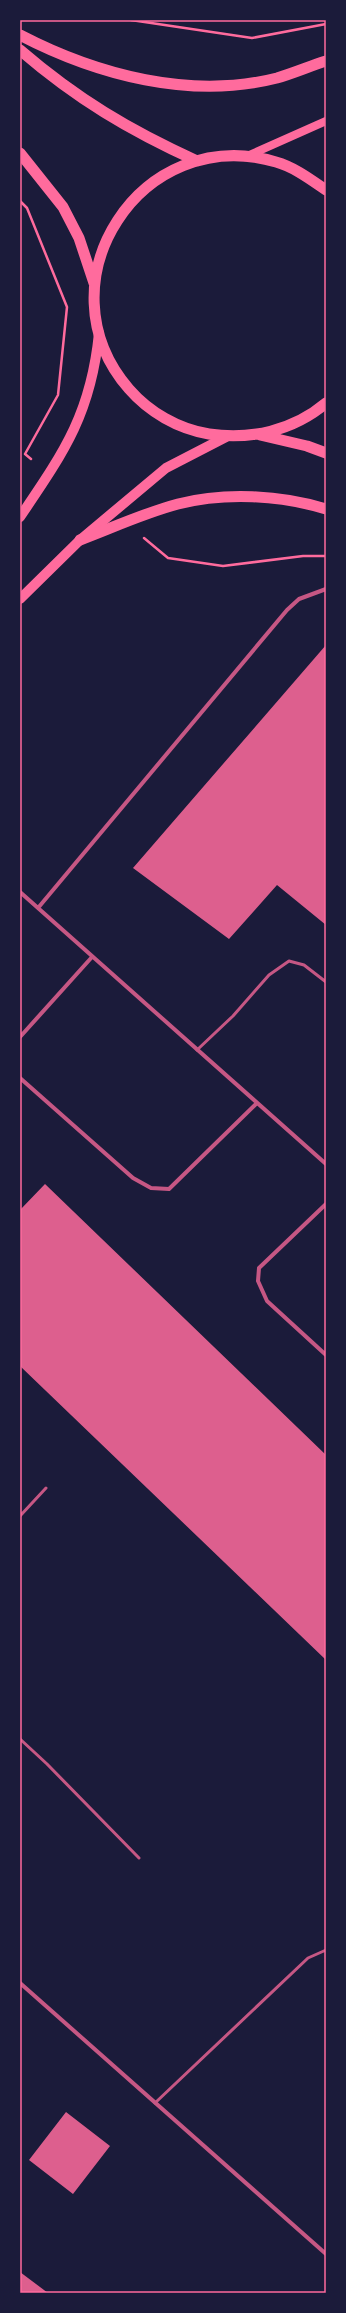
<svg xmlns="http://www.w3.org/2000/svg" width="346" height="2313" font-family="Lato,sans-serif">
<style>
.building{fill:#dd5f8e}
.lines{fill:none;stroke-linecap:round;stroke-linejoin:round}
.path{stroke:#ff6b9d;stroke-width:2.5}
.service{stroke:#c65784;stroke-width:3}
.minor{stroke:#c65784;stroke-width:4}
.secondary{stroke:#ff6b9d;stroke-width:8}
.primary{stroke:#ff6b9d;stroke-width:10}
.trunk{stroke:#ff6b9d;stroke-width:11}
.neatline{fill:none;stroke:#ff6b9d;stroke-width:1.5}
</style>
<rect width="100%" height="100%" fill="#1b1b3a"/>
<path class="building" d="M 326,645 L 326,925 L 277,885 L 229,939 L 133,868 Z
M 45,1184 L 326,1455 L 326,1660 L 20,1366 L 20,1210 Z
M 66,2112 L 110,2146 L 73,2194 L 29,2160 Z
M 20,2272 L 48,2293 L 20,2293 Z"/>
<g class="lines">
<path class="path" d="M 131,20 L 252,38 L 326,24
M 20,201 L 27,208 L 67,307 L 58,395 L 25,454 L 31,459
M 144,538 L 168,558 L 223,566 L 303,556 L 326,556"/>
<path class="service" d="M 197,1050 L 233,1016 L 269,975 L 289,961 L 304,965 L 326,982
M 20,1516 L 46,1488
M 20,1739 L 47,1764 L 139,1858
M 155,2103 L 308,1958 L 326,1950"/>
<path class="minor" d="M 20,892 L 326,1164
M 38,908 L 287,610 L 299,599 L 326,589
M 20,1037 L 92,957
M 20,1078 L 133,1178 L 151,1188 L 169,1189 L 257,1103
M 326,1204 L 259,1268 L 258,1281 L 267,1301 L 326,1355
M 20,1983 L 326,2254"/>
<path class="secondary" d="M 245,157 L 326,121"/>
<path class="primary" d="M 20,517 C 64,452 91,414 99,333
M 20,599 L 80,540 L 166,468 L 226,437"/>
<path class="trunk" d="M 20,35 C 97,75 191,100 277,78 C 294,73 310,66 326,61
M 20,50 C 77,99 129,130 197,161
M 20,153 L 63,207 L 79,238 L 94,283
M 326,190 C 310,179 294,167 276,162 C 141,122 37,283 129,389 C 149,412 178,429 209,434 C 250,440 293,431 326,403
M 260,435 L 307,446 L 326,453
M 80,540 C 112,528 144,513 178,504 C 225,492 280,495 326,509"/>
</g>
<rect width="346" height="2313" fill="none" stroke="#1b1b3a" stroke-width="42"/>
<rect x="21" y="21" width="304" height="2271" class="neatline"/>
</svg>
